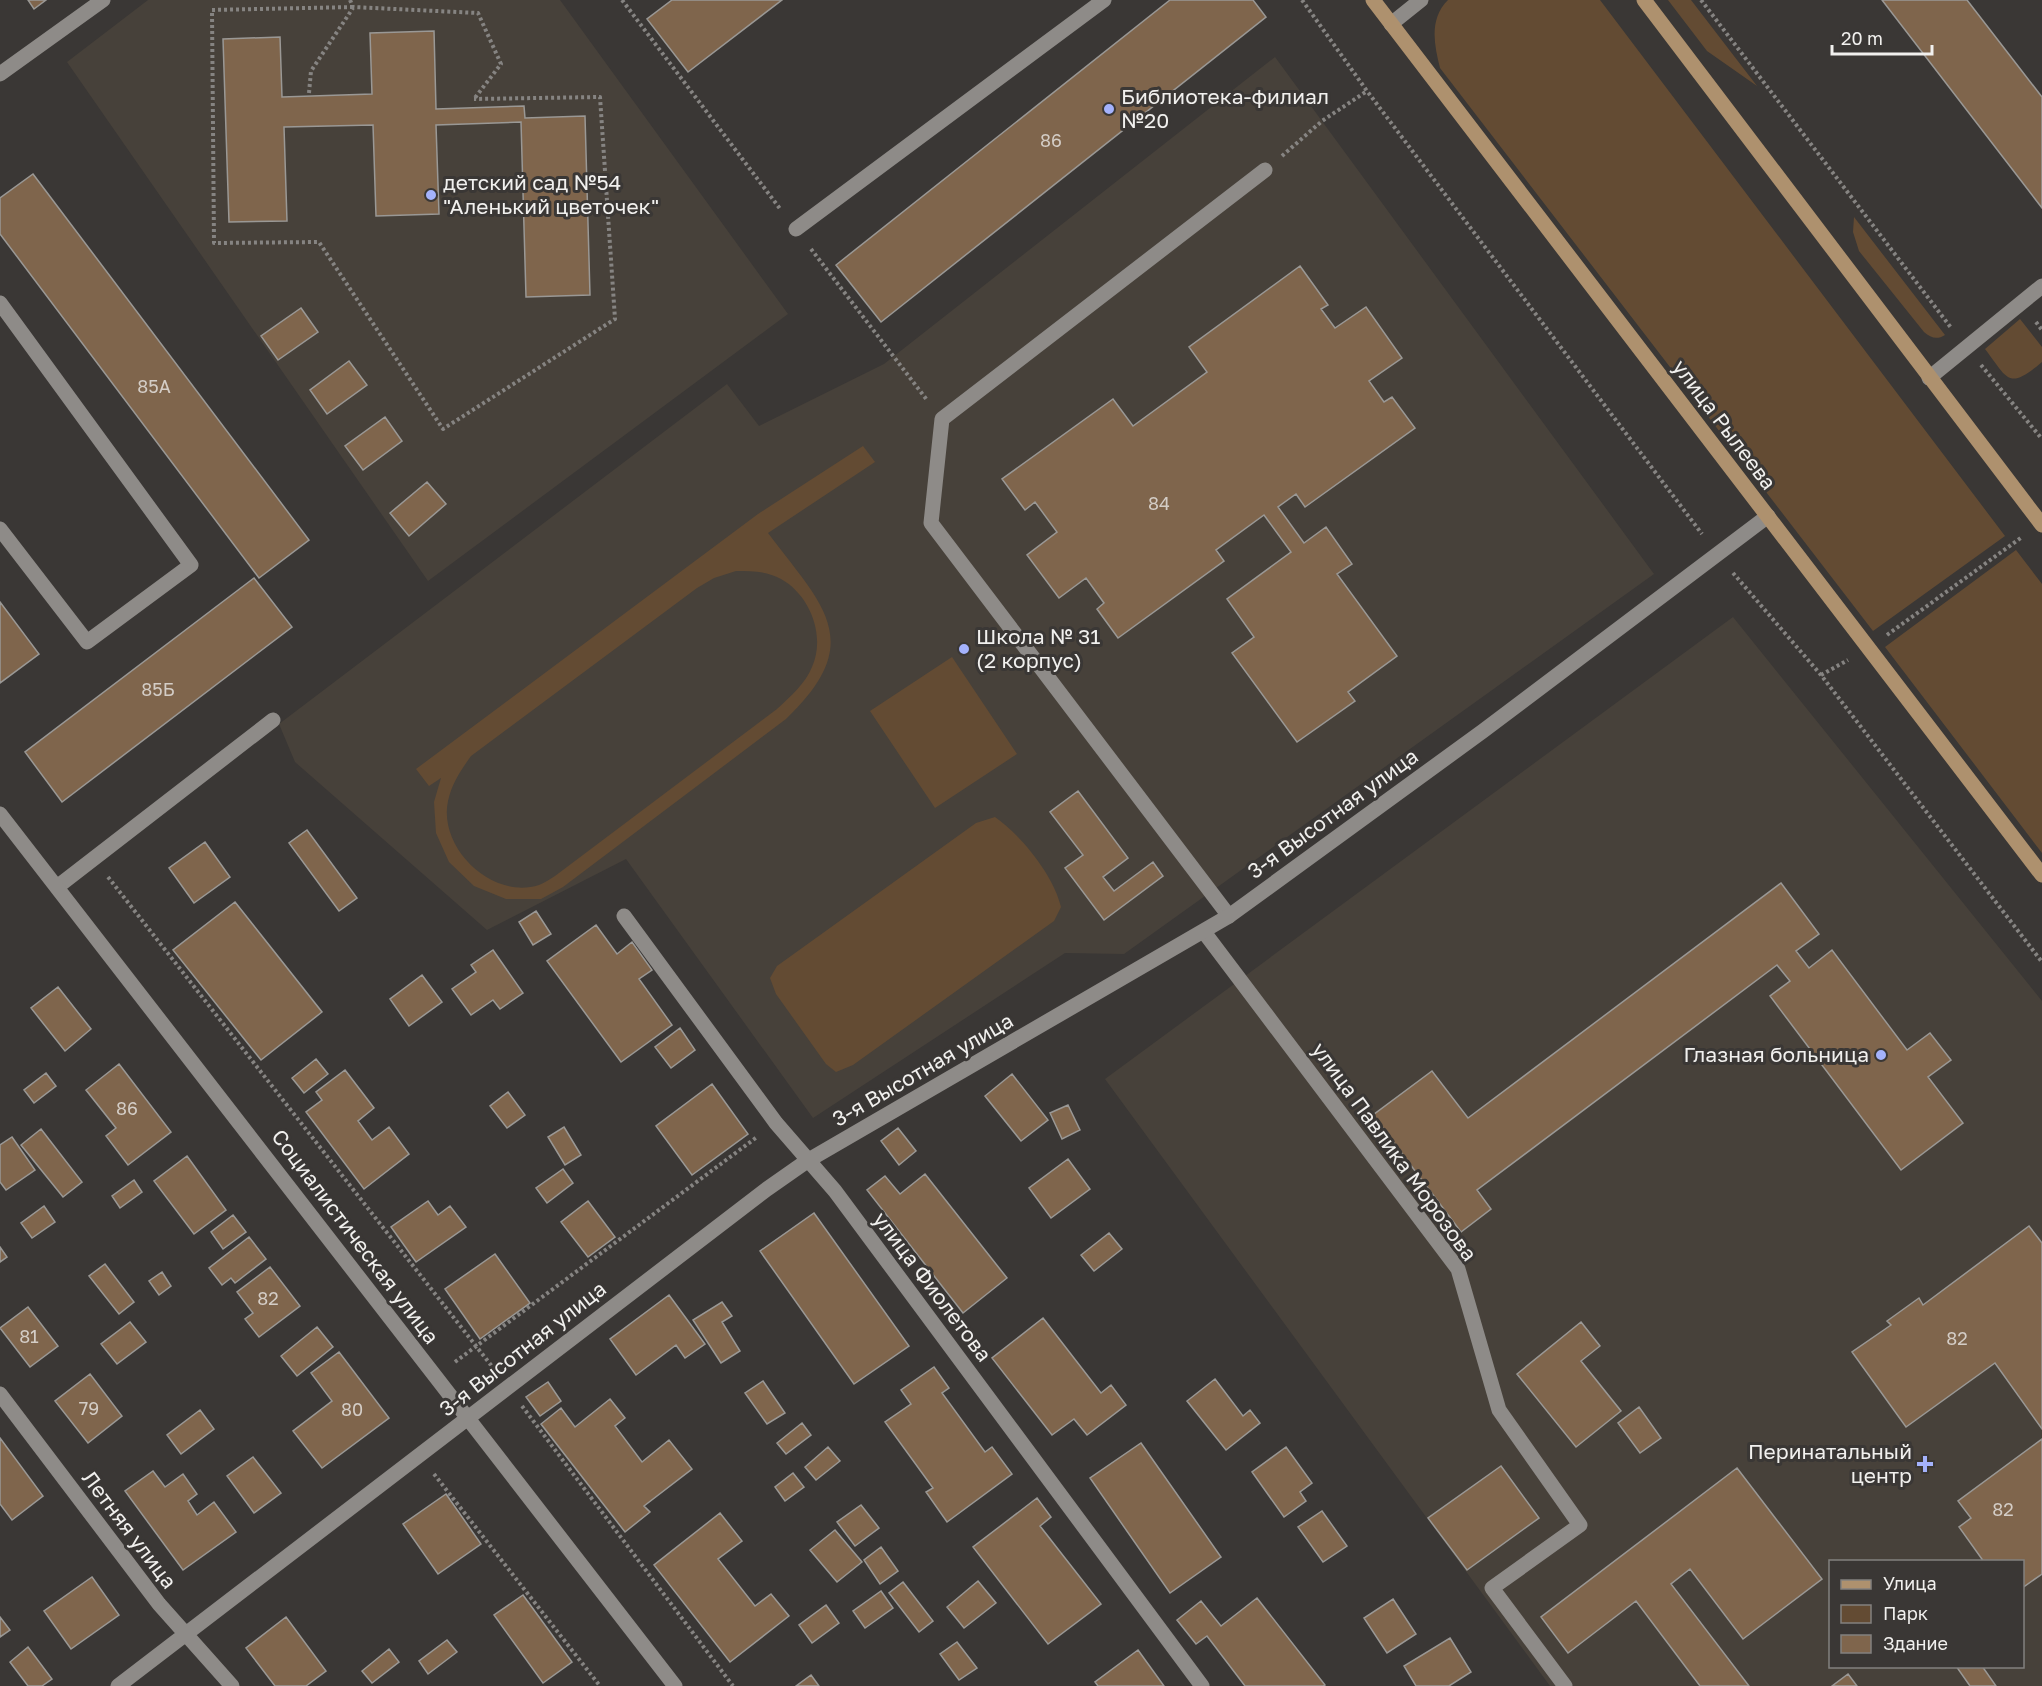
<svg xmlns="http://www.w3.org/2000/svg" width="2042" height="1686" font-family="'Golos Text',sans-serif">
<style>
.built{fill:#47413a;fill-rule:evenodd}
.green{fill:#634b33;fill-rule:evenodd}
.building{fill:#7f654c;stroke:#9a9895;stroke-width:1.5}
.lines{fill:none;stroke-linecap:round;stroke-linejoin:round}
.path{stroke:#868482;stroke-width:4;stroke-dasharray:3 3;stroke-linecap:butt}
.lane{stroke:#8e8b88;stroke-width:15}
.street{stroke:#8e8b88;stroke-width:15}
.secondary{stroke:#ae916e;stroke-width:15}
.poi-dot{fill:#a4b2fc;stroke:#3a3735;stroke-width:2}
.labels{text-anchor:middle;stroke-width:6;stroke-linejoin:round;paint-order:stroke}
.number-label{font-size:18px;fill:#d4cdc6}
.poi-label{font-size:21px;fill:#f1f0ee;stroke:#3a3735;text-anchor:start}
.street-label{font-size:21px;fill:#f1f0ee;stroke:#3a3735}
</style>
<rect width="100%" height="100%" fill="#3a3735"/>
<path class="built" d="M 148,0 L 560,0 L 788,314 L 428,581 L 67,62 Z
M 1275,57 L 1654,574 L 1124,954 L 1065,953 L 813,1118 L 626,859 L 487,930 L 295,762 L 279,724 L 727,384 L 759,426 L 884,364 Z
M 1733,617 L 2042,1001 L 2042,1686 L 1550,1686 L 1105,1079 ZM 1830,1562 L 2022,1562 L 2022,1666 L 1830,1666 Z"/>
<path class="green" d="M 1448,0 L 1600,0 L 2005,536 L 1873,631 L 1440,68 C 1434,44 1429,19 1448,0 Z
M 1668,0 L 1691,0 L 1757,86 L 1707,51 Z
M 1854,217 L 1945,335 C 1937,340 1931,338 1924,332 L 1859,251 L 1853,232 Z
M 2020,319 L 2042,347 L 2042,362 C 2008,391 2008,379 1985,349 Z
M 863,446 L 875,462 L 768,533 C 822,605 868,641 786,719 L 563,887 L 541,899 L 506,899 L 474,886 L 449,862 L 436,833 L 434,802 L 441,778 L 429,786 L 416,769 L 758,514 ZM 736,571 C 752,571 767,571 781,579 C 810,595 826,636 812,667 C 805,684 791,696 777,709 L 555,876 C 550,879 544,883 539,885 C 492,900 438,848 448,801 C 452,783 461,770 471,756 L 697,588 L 714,578 Z
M 2016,550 L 2042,584 L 2042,853 L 1885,647 Z
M 952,657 L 1017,754 L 935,808 L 870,711 Z
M 995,817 C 1021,835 1054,876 1061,907 L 1054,921 L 853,1065 L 836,1072 L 826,1064 L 776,994 L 770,978 L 777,966 L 976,823 Z"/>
<path class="building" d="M 28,0 L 46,0 L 34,9 Z
M 672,0 L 782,0 L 688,72 L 647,19 Z
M 1170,0 L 1253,0 L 1266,17 L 881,322 L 836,265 Z
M 1882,0 L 1967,0 L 2042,97 L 2042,208 Z
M 434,31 L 436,109 L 524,106 L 525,118 L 585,116 L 590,295 L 526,297 L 521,122 L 436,125 L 439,214 L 376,216 L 373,125 L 284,127 L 287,221 L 229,222 L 223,39 L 280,37 L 282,97 L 372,94 L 370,33 Z
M 33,174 L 309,540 L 259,578 L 0,234 L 0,198 Z
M 1300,266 L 1328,305 L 1321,309 L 1335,328 L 1366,307 L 1402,358 L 1369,381 L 1384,402 L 1392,397 L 1415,428 L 1305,507 L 1296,494 L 1278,507 L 1304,543 L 1326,527 L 1352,564 L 1337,574 L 1397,656 L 1348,692 L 1355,701 L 1297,742 L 1232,653 L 1254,637 L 1227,599 L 1291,552 L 1264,515 L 1216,550 L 1224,561 L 1118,638 L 1097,609 L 1104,603 L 1086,578 L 1059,598 L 1027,555 L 1057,532 L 1035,502 L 1025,510 L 1002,479 L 1113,399 L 1133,426 L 1207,372 L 1189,347 Z
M 301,308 L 318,332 L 278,360 L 261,336 Z
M 349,361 L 367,385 L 327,414 L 310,390 Z
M 385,417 L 402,441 L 363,470 L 345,446 Z
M 427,482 L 446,504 L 409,536 L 390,513 Z
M 254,578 L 292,627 L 62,802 L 25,752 Z
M 0,602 L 39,654 L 0,683 Z
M 1078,791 L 1128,858 L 1103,877 L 1114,891 L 1153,862 L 1163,876 L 1104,920 L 1065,868 L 1083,855 L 1050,812 Z
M 307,830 L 357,898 L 339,911 L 289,843 Z
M 205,842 L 230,877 L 194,903 L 169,868 Z
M 1781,883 L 1819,934 L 1796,951 L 1809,968 L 1832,950 L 1907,1050 L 1930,1033 L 1951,1060 L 1928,1077 L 1963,1123 L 1901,1170 L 1770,996 L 1790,981 L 1777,965 L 1477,1190 L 1491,1209 L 1461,1232 L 1373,1115 L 1432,1071 L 1468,1118 Z
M 235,902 L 322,1012 L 261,1060 L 173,950 Z
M 536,911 L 551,934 L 533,945 L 519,922 Z
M 596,925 L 617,954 L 632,942 L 652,970 L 639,979 L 672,1025 L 621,1062 L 547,961 Z
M 493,950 L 523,993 L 500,1009 L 493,1000 L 471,1015 L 452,989 L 476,972 L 471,965 Z
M 422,975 L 442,1002 L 409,1026 L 390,999 Z
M 58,987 L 91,1029 L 65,1051 L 31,1008 Z
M 680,1028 L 695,1050 L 671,1068 L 655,1047 Z
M 316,1059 L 328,1074 L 304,1093 L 292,1078 Z
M 119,1064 L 171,1132 L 128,1165 L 106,1136 L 116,1128 L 86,1090 Z
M 345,1070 L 374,1108 L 358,1121 L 372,1140 L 389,1127 L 409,1154 L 364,1189 L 306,1112 L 322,1100 L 316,1092 Z
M 46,1073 L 56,1086 L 34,1103 L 24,1090 Z
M 1012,1074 L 1048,1120 L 1021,1141 L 985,1096 Z
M 712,1084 L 748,1134 L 692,1175 L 656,1126 Z
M 508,1092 L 525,1115 L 507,1128 L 490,1106 Z
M 1068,1105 L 1080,1130 L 1062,1139 L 1050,1113 Z
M 564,1127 L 581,1155 L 565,1165 L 548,1137 Z
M 898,1128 L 916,1151 L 899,1165 L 881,1141 Z
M 41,1129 L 82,1182 L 63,1197 L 21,1145 Z
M 12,1137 L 35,1170 L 6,1190 L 0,1182 L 0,1145 Z
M 187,1156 L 226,1210 L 194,1234 L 154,1181 Z
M 1068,1159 L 1090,1189 L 1051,1218 L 1029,1188 Z
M 563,1169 L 573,1183 L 547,1203 L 536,1188 Z
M 925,1174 L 1007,1278 L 963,1313 L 867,1190 L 885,1176 L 900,1194 Z
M 134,1180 L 142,1192 L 120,1208 L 112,1196 Z
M 428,1201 L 438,1215 L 450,1206 L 466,1227 L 416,1262 L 391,1227 Z
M 588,1201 L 615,1237 L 588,1257 L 561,1222 Z
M 44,1206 L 55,1222 L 32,1238 L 21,1223 Z
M 814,1213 L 909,1346 L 854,1384 L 760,1251 Z
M 233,1215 L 246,1232 L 223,1249 L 211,1232 Z
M 2029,1226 L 2042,1243 L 2042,1429 L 1995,1363 L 1906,1427 L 1852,1352 L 1891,1325 L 1887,1321 L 1919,1298 L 1923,1305 Z
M 1109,1233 L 1122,1249 L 1094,1271 L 1081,1255 Z
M 249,1237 L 266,1259 L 235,1283 L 231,1278 L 222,1285 L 209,1268 Z
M 0,1247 L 7,1257 L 0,1262 Z
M 495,1254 L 530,1303 L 480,1339 L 445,1289 Z
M 105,1264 L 134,1302 L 119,1314 L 89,1276 Z
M 270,1267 L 300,1306 L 259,1337 L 245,1319 L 253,1313 L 237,1292 Z
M 162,1272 L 171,1286 L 159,1295 L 149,1281 Z
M 669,1295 L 705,1344 L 685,1358 L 676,1345 L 636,1375 L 610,1339 Z
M 722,1302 L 732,1316 L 722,1322 L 740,1351 L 721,1363 L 693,1320 Z
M 28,1307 L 58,1346 L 30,1367 L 0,1328 Z
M 1043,1318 L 1101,1393 L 1111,1385 L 1126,1405 L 1087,1435 L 1074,1419 L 1052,1435 L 992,1358 Z
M 130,1322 L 146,1342 L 117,1364 L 101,1344 Z
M 1581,1322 L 1600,1346 L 1581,1361 L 1621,1411 L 1576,1447 L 1517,1374 Z
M 317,1327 L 333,1347 L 297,1376 L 281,1356 Z
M 339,1352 L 389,1418 L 322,1468 L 293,1431 L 332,1401 L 311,1373 Z
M 934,1367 L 949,1388 L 942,1393 L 985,1452 L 992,1447 L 1012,1474 L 947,1522 L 926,1492 L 933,1488 L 885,1422 L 911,1404 L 901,1390 Z
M 90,1374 L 122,1416 L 88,1443 L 55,1401 Z
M 1215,1379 L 1243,1416 L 1250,1410 L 1260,1423 L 1226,1450 L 1187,1401 Z
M 763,1381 L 785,1413 L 767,1424 L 745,1393 Z
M 548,1382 L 561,1401 L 540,1416 L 526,1397 Z
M 610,1399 L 625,1418 L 615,1426 L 642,1462 L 669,1440 L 692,1469 L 644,1506 L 650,1512 L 625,1532 L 541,1424 L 561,1408 L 575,1427 Z
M 1639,1407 L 1661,1438 L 1640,1453 L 1618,1423 Z
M 200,1410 L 214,1429 L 181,1454 L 167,1435 Z
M 802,1423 L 811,1435 L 786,1454 L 777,1443 Z
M 0,1438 L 43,1496 L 12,1520 L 0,1504 Z
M 2042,1439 L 2042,1574 L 2022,1588 L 2022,1562 L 1984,1562 L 1959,1527 L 1971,1518 L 1958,1501 Z
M 1141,1443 L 1221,1557 L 1170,1593 L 1090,1478 Z
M 828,1447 L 840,1461 L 816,1480 L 805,1467 Z
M 1286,1447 L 1312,1483 L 1300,1492 L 1306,1501 L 1284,1517 L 1252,1472 Z
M 253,1457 L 281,1493 L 254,1513 L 227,1476 Z
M 1501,1466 L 1539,1518 L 1467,1570 L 1428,1518 Z
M 1737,1468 L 1822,1579 L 1743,1639 L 1690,1569 L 1671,1584 L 1749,1686 L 1700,1686 L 1636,1601 L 1568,1653 L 1541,1617 Z
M 153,1471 L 165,1487 L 183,1474 L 197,1494 L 188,1501 L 197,1515 L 214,1502 L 236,1532 L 183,1570 L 125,1491 Z
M 793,1473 L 804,1487 L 785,1501 L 775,1487 Z
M 446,1494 L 481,1544 L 438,1574 L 403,1524 Z
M 1037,1498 L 1051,1517 L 1040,1526 L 1101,1604 L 1048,1644 L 973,1547 Z
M 861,1505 L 879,1528 L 855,1546 L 837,1522 Z
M 1322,1511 L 1347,1546 L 1323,1562 L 1298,1527 Z
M 720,1513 L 742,1541 L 718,1559 L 755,1606 L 771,1594 L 789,1616 L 730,1662 L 654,1565 Z
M 835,1530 L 862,1562 L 837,1582 L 810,1550 Z
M 881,1547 L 898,1571 L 880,1584 L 864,1560 Z
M 92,1577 L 119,1615 L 71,1649 L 44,1611 Z
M 978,1581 L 996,1603 L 964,1628 L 947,1607 Z
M 903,1582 L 933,1621 L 919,1632 L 889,1593 Z
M 881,1591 L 893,1608 L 865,1628 L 853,1611 Z
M 523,1595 L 572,1662 L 543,1683 L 494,1615 Z
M 1257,1598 L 1325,1685 L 1323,1686 L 1245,1686 L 1207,1636 L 1196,1644 L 1177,1620 L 1201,1601 L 1221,1626 Z
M 1393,1599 L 1416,1634 L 1387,1653 L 1364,1618 Z
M 826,1605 L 839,1623 L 812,1643 L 799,1625 Z
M 0,1617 L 10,1630 L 0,1637 Z
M 286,1617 L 326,1671 L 306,1686 L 275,1686 L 246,1648 Z
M 1450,1638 L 1471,1672 L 1449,1686 L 1416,1686 L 1404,1666 Z
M 447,1640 L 457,1652 L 428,1674 L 419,1661 Z
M 957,1642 L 977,1668 L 959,1680 L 940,1654 Z
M 28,1647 L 52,1679 L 42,1686 L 28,1686 L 10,1662 Z
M 389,1649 L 399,1662 L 372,1683 L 362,1671 Z
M 1138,1650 L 1164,1686 L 1098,1686 L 1095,1682 Z
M 1956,1666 L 1982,1666 L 1996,1686 L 1970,1686 Z
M 1848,1674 L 1857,1686 L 1832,1686 Z
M 811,1675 L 819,1686 L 796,1686 Z"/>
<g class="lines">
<path class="path" d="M 350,0 L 353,7 L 478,13 L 501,64 L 474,99
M 622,0 L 781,210
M 1302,0 L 1367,91 L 1702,534
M 1701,0 L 1952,329
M 353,7 L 212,10 L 214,243 L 319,242 L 443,429 L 615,319 L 600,97 L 474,99
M 309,93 L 311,71 L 353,8
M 1282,156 L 1322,121 L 1367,91
M 811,249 L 927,400
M 2036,322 L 2042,330
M 1981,365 L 2042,439
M 1733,573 L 1821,675 L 2042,962
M 1887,635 L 2022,537
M 1821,675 L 1848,660
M 108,877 L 494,1369
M 455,1362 L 757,1137
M 522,1406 L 733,1686
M 434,1474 L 600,1686"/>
<path class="lane" d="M 1391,24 L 1421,0
M 1929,378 L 2042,286
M 57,887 L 273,720
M 1229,916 L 931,523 L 942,419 L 1265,170
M 1204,932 L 1458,1269 L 1499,1410 L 1580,1525 L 1492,1588 L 1565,1686"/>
<path class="street" d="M 0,74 L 103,0
M 796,229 L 1104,0
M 0,303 L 191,565 L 87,642 L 0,529
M 0,814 L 675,1686
M 624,916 L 776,1123 L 835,1191 L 1202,1686
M 0,1394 L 159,1604 L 232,1686
M 118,1686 L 767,1189 L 807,1161 L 1229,916 L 1483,731 L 1768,516"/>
<path class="secondary" d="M 1373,0 L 2042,875
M 1644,0 L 2042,525"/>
</g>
<g class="poi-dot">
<circle cx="1109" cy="109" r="6"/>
<circle cx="431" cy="195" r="6"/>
<circle cx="964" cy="649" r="6"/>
<circle cx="1881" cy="1055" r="6"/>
<path d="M1922 1455h6v6h6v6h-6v6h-6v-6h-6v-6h6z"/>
</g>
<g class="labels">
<g class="number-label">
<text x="1051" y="147">86</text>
<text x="154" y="393">85А</text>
<text x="1159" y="510">84</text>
<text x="158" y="696">85Б</text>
<text x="127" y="1115">86</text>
<text x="268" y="1305">82</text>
<text x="29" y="1343">81</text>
<text x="1957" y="1345">82</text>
<text x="89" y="1415">79</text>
<text x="352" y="1416">80</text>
<text x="2003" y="1516">82</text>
</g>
<g class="poi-label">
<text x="1121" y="104">Библиотека-филиал<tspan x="1121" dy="24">№20</tspan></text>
<text x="443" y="190">детский сад №54<tspan x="443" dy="24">"Аленький цветочек"</tspan></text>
<text x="976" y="644">Школа № 31<tspan x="976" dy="24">(2 корпус)</tspan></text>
<text x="1869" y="1062" text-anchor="end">Глазная больница</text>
<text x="1912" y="1459" text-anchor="end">Перинатальный<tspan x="1912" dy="24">центр</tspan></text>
</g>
<g class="street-label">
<text transform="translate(1724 425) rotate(53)" y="7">улица Рылеева</text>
<text transform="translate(1333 814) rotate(-36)" y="7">3-я Высотная улица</text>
<text transform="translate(923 1070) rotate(-30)" y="7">3-я Высотная улица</text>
<text transform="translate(1394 1152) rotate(54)" y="7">улица Павлика Морозова</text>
<text transform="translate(355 1237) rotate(53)" y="7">Социалистическая улица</text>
<text transform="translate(932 1287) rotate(53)" y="7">улица Фиолетова</text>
<text transform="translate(523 1349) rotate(-38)" y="7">3-я Высотная улица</text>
<text transform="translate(129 1530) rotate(53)" y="7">Летняя улица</text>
</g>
</g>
<rect x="1829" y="1560" width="195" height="108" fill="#3a3735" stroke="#83817f" stroke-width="1.5"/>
<rect x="1841" y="1580" width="30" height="9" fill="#ae916e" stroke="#83817f" stroke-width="1.5"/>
<text x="1883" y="1590" font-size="18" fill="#f1f0ee">Улица</text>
<rect x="1841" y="1605" width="30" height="18" fill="#634b33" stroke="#83817f" stroke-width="1.5"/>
<text x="1883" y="1620" font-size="18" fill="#f1f0ee">Парк</text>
<rect x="1841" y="1635" width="30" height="18" fill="#7f654c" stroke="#83817f" stroke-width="1.5"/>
<text x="1883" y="1650" font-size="18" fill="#f1f0ee">Здание</text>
<path d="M1832 45v9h100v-9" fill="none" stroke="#f1f0ee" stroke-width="3"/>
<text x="1841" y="45" font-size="18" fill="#f1f0ee" stroke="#3a3735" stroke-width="4.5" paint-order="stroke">20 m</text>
</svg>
